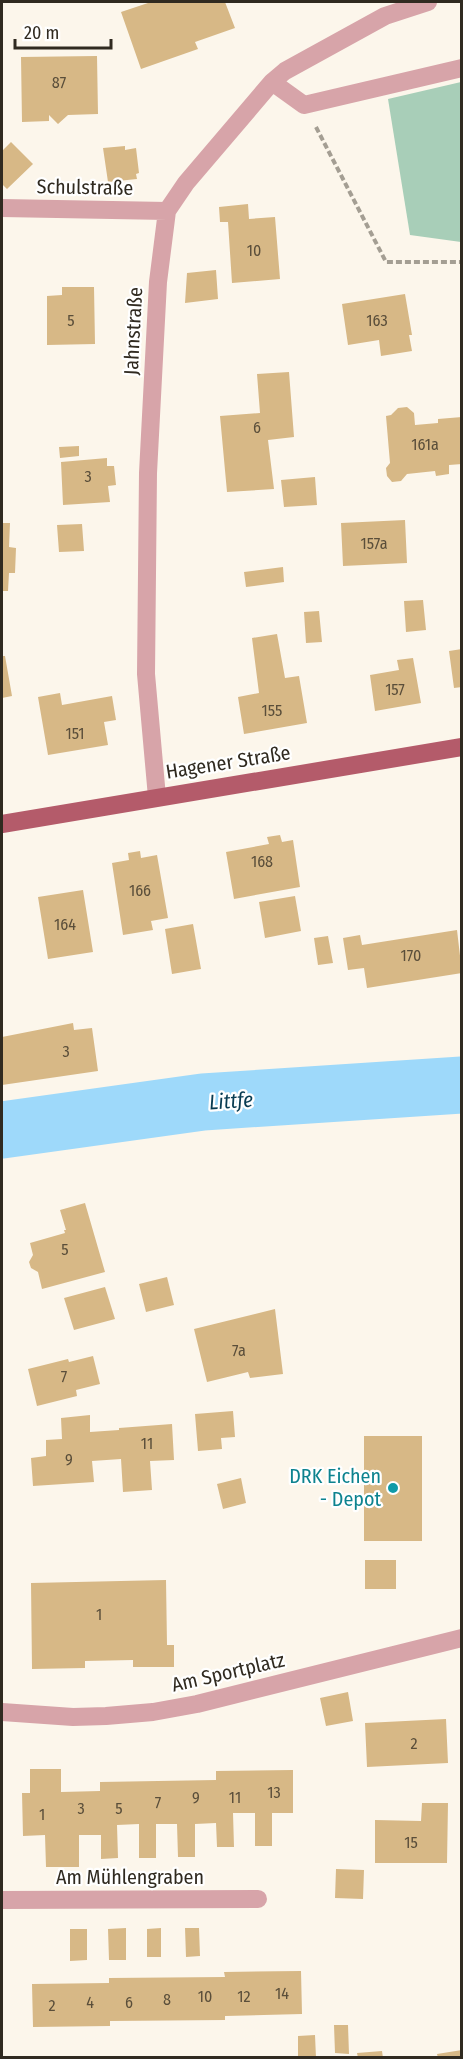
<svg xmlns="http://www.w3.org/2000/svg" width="463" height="2059" font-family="'Fira Sans Condensed',sans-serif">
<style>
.park{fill:#a8ceb8}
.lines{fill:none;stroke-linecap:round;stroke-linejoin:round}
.river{stroke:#9ed9fa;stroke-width:57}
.building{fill:#d7b886}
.path{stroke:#a49e93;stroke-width:4;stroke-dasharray:6 3;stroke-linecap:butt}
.minor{stroke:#d7a4a9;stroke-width:18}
.major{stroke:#b45b6a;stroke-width:18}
.culture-dot{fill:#0f9aa8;stroke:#fff;stroke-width:2}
.labels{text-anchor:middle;stroke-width:4.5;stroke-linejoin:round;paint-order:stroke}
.number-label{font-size:16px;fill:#5a4e3a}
.street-label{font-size:20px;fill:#302a20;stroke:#fff}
.culture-label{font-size:20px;fill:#0d838f;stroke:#fff;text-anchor:end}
.water-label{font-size:21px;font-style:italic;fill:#093c52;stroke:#fff}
</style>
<rect width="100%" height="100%" fill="#fcf6eb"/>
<path class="park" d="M 461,82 L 461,242 L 410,235 L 388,99 Z"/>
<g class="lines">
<path class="river" d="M 2,1130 L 203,1102 L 462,1085"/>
</g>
<path class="building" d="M 151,2 L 225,2 L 235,28 L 195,42 L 198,49 L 141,69 L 121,12 Z
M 97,56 L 98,114 L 68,115 L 58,124 L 49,115 L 49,121 L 22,122 L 21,57 Z
M 11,142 L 33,164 L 7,189 L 2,184 L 2,151 Z
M 125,146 L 125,150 L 136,148 L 139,173 L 136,174 L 137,179 L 108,182 L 103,148 Z
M 248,204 L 249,219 L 275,217 L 280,279 L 232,283 L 228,222 L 220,222 L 219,207 Z
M 216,270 L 218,299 L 185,303 L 187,273 Z
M 62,287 L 94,287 L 95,344 L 47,345 L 47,296 L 62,295 Z
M 405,294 L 412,335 L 409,335 L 412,351 L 381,356 L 379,340 L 348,345 L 342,304 Z
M 289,372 L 294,437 L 268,440 L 274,489 L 227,492 L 220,416 L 260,413 L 257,374 Z
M 407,407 L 414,413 L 415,425 L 438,423 L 438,419 L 462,417 L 462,464 L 449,465 L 449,474 L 436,476 L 435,471 L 407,474 L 401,481 L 392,482 L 387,476 L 386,468 L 390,463 L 386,416 L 391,415 L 398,408 Z
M 79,446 L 79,456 L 60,458 L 59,447 Z
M 107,458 L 107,466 L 114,466 L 116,485 L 108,486 L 110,502 L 63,505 L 61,462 Z
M 315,477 L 317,505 L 284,507 L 281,480 Z
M 405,520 L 407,563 L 343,566 L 341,523 Z
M 2,523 L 10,523 L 9,547 L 16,548 L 15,573 L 9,573 L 8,591 L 2,591 Z
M 82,524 L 84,551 L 59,552 L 57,525 Z
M 283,567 L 284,582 L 246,587 L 244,572 Z
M 423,600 L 426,630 L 406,632 L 404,601 Z
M 319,611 L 322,642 L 306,643 L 304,612 Z
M 277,634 L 285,678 L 299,676 L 307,723 L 244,734 L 238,697 L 259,693 L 252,638 Z
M 462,649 L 462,687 L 454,688 L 449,651 Z
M 2,656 L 5,656 L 12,696 L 2,698 Z
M 413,658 L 421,703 L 375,711 L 370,675 L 399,670 L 397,660 Z
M 60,693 L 62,705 L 112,696 L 116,720 L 104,722 L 108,745 L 48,755 L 38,697 Z
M 280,835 L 282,842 L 293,840 L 300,887 L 234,899 L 226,852 L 269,844 L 267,837 Z
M 140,851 L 141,858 L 157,855 L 168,918 L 151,921 L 153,930 L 123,935 L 112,863 L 129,860 L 128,853 Z
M 83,890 L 93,952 L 48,959 L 38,897 Z
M 295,896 L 301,931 L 265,938 L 259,902 Z
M 193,924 L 201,969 L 172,974 L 165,929 Z
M 457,930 L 462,973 L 367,988 L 364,968 L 348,970 L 343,938 L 360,935 L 362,945 Z
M 328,936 L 333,963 L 318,965 L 314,938 Z
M 73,1023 L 74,1030 L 92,1028 L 98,1071 L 2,1085 L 2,1037 Z
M 85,1203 L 105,1272 L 42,1289 L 38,1272 L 31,1268 L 29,1262 L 33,1255 L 30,1243 L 65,1233 L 64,1230 L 66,1230 L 60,1210 Z
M 167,1277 L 174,1305 L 146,1312 L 139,1284 Z
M 105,1287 L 115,1319 L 74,1330 L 64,1298 Z
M 275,1309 L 283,1374 L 250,1378 L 248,1372 L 207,1382 L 194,1329 Z
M 93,1356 L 100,1384 L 76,1390 L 77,1396 L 37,1406 L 28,1369 L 68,1359 L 69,1362 Z
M 233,1411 L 235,1437 L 221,1438 L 222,1449 L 198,1451 L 195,1414 Z
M 90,1415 L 90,1432 L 119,1430 L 119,1428 L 172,1424 L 174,1460 L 150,1461 L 152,1490 L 123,1492 L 121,1459 L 92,1461 L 94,1482 L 33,1486 L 31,1458 L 46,1456 L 46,1440 L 62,1439 L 61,1418 Z
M 364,1436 L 422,1436 L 422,1541 L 364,1541 Z
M 241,1478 L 246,1503 L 223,1509 L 217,1484 Z
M 365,1560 L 396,1560 L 396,1589 L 365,1589 Z
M 166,1580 L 167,1645 L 174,1645 L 174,1667 L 133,1667 L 133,1660 L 85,1661 L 85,1668 L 32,1669 L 31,1583 Z
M 348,1692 L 353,1721 L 326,1726 L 320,1698 Z
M 446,1719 L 448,1763 L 367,1767 L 365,1723 Z
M 30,1769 L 61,1769 L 61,1792 L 100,1791 L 100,1782 L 216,1780 L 216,1771 L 293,1770 L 293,1813 L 272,1813 L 272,1846 L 255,1846 L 255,1813 L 233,1813 L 234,1847 L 217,1847 L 216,1823 L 195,1824 L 195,1857 L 178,1857 L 177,1824 L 156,1824 L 156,1858 L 139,1858 L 139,1824 L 117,1825 L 118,1858 L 101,1859 L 101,1835 L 79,1835 L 79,1867 L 46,1867 L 45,1835 L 23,1836 L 22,1793 L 30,1793 Z
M 422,1803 L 448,1803 L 447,1863 L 375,1863 L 375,1820 L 421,1821 Z
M 336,1869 L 364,1870 L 363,1899 L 335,1898 Z
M 126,1928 L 126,1960 L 109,1960 L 108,1929 Z
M 161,1928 L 161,1957 L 147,1957 L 147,1929 Z
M 185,1928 L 199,1928 L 200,1956 L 186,1957 Z
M 70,1929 L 87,1929 L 87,1960 L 70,1961 Z
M 301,1971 L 302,2014 L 225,2016 L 225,2020 L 110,2021 L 110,2026 L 33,2027 L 32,1984 L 109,1983 L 109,1978 L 225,1977 L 224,1972 Z
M 334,2025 L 348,2025 L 349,2054 L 335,2053 Z
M 315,2035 L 316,2058 L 298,2058 L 298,2036 Z
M 462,2050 L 462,2058 L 438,2058 L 437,2054 Z
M 382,2051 L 383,2058 L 358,2058 L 357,2053 Z"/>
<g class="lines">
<path class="path" d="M 316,127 L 386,262 L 462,262"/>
<path class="minor" d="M 272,82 L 304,105 L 462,68
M 2,208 L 167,211
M 157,797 L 146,674 L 148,473 L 158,282 L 167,211 L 186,183 L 272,82 L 285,71 L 385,16 L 428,2
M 2,1712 L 73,1717 L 106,1716 L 153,1712 L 197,1704 L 462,1638
M 2,1900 L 258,1899"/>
<path class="major" d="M 2,824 L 462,747"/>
</g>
<circle class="culture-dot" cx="393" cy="1488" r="6"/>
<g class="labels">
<g class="number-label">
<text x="59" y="88">87</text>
<text x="254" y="256">10</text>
<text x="71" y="326">5</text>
<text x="377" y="326">163</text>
<text x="257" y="433">6</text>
<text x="425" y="450">161a</text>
<text x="88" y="482">3</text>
<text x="374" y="549">157a</text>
<text x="395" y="695">157</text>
<text x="272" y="716">155</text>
<text x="75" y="739">151</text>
<text x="262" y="867">168</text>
<text x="140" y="896">166</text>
<text x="65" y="930">164</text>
<text x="411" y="961">170</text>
<text x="66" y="1057">3</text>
<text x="65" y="1255">5</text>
<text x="239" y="1356">7a</text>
<text x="64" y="1382">7</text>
<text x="147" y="1449">11</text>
<text x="69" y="1465">9</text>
<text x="99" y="1620">1</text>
<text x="414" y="1749">2</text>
<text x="274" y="1798">13</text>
<text x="196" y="1803">9</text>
<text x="235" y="1803">11</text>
<text x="158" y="1808">7</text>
<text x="81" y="1814">3</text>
<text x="119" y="1814">5</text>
<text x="42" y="1820">1</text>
<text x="411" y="1848">15</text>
<text x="282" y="1999">14</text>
<text x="205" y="2002">10</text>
<text x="244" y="2002">12</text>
<text x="167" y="2005">8</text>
<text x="90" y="2008">4</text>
<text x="129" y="2008">6</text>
<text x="52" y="2011">2</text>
</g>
<g class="street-label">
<text transform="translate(85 187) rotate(1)" y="7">Schulstraße</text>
<text transform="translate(133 331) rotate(-87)" y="7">Jahnstraße</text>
<text transform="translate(228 762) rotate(-9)" y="7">Hagener Straße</text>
<text transform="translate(228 1672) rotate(-13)" y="7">Am Sportplatz</text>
<text x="130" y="1884">Am Mühlengraben</text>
</g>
<g class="culture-label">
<text x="381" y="1483">DRK Eichen<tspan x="381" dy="23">- Depot</tspan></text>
</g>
<g class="water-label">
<text transform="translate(231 1101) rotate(-4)" y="7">Littfe</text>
</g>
</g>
<rect width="463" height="2059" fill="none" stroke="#302a20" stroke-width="6"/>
<path d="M15 39v9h96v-9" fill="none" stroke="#302a20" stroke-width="3"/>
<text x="24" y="39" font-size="18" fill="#302a20" stroke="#ffffff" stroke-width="4.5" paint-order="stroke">20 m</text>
</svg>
